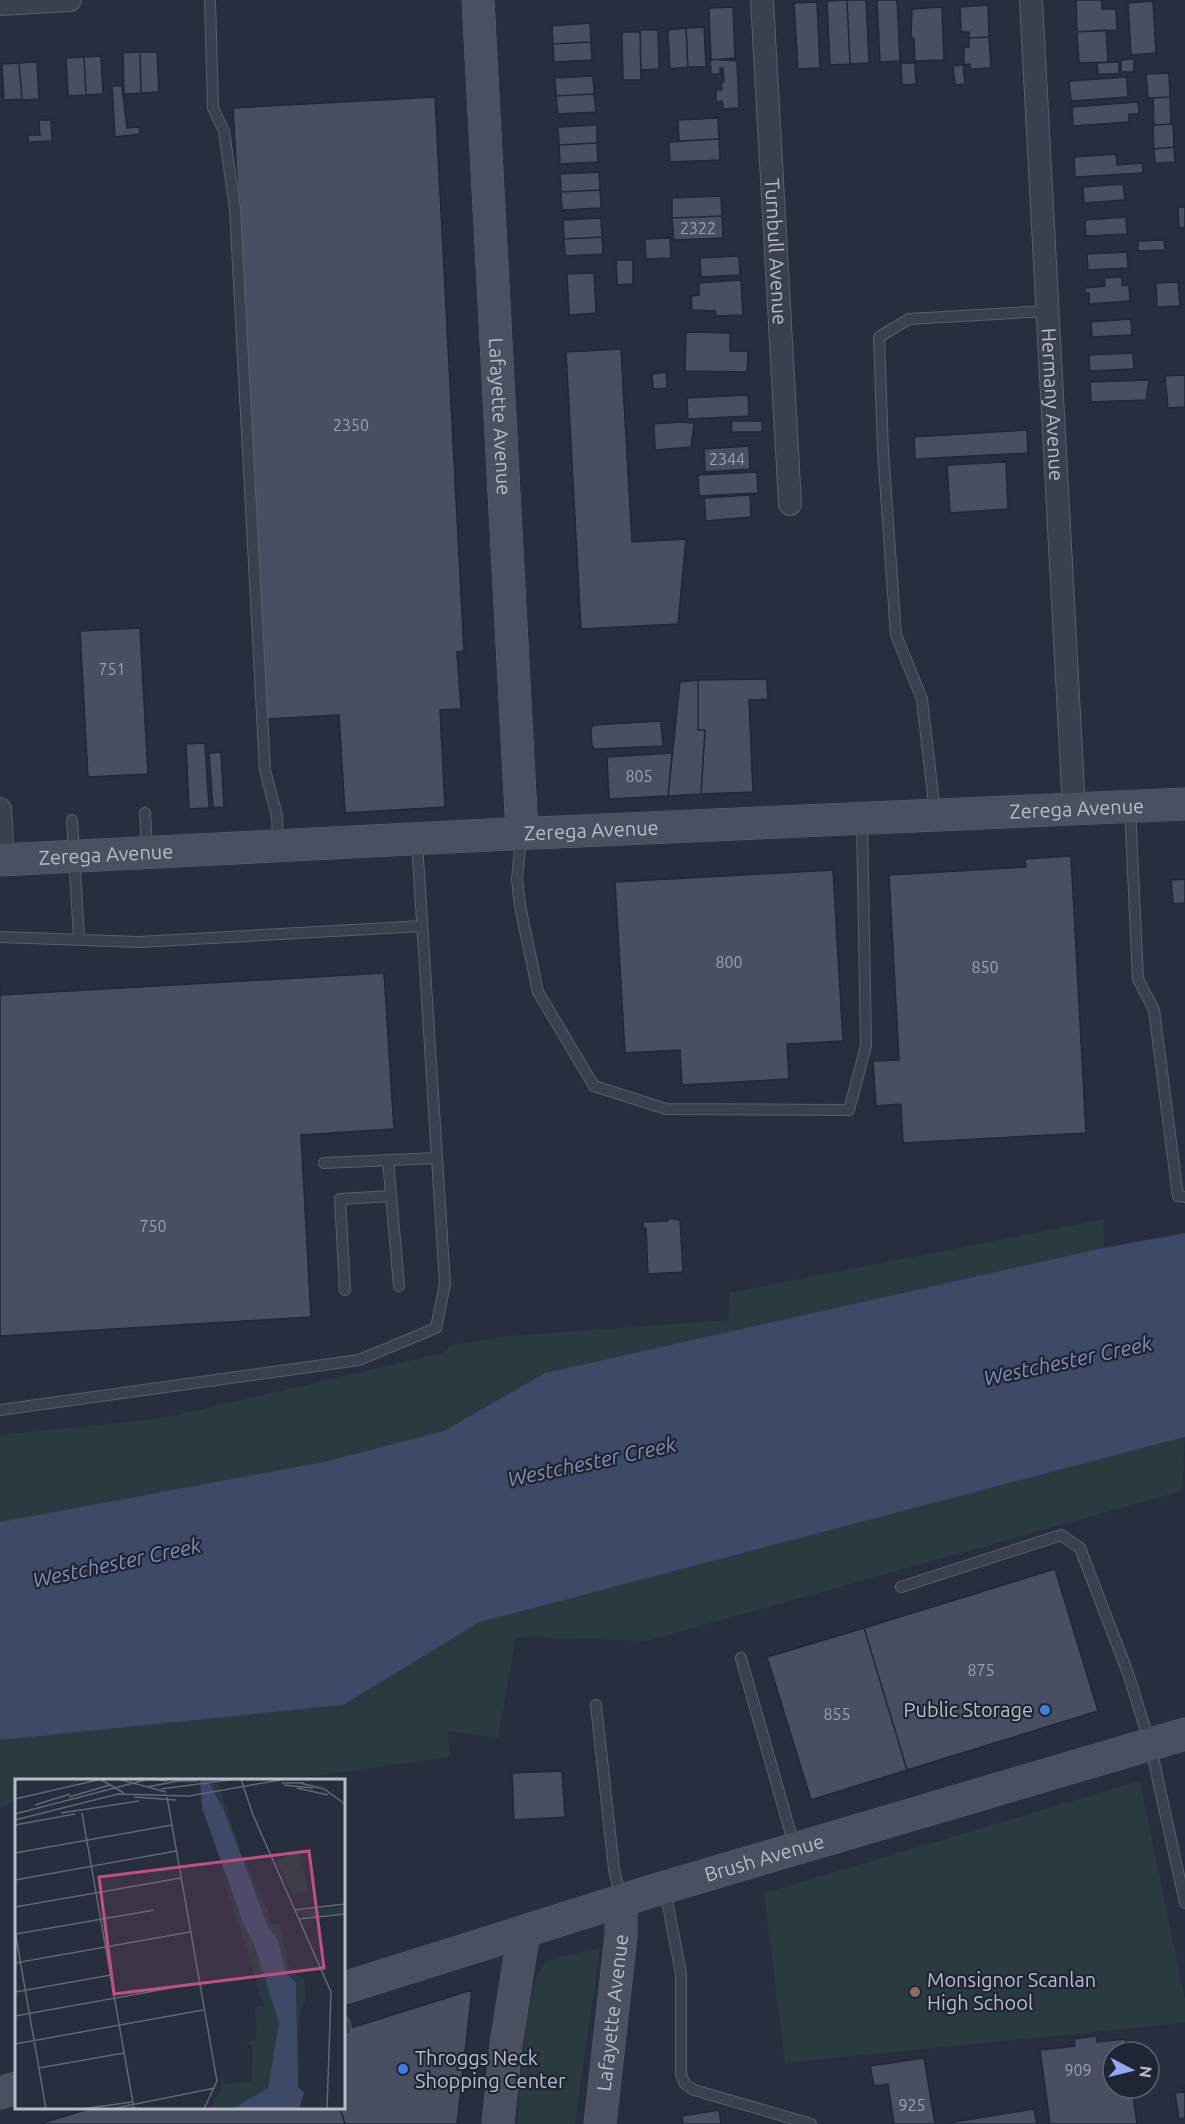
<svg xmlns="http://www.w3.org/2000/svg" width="1185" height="2124" font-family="Ubuntu,sans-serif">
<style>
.green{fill:#293a40}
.water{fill:#3e4967}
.building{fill:#494f63;stroke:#222737;stroke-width:1.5}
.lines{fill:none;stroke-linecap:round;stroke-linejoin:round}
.lane-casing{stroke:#595e6d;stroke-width:12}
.street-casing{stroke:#595e6d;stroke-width:24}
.secondary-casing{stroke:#595e6d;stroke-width:33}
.lane{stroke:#3b404f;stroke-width:10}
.street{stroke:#3b404f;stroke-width:22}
.secondary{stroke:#4a4f62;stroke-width:32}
.shop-dot{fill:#3f7fe0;stroke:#202535;stroke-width:2}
.education-dot{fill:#8d6e63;stroke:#202535;stroke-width:2}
.labels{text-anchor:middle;stroke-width:4.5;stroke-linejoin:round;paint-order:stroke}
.number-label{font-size:16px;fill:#9ca1b0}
.street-label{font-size:20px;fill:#b8bcca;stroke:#202535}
.poi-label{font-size:20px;fill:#b8bcca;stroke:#202535;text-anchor:start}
.water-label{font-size:21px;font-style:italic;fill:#818eb0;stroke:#202535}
.inset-road{fill:none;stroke:#616777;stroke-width:1.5}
.view{fill:#be5182;fill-opacity:0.15;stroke:#be5182;stroke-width:3}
.inset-edge{fill:none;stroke:#b8bcca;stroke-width:3}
</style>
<rect width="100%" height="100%" fill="#272e3f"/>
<path class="green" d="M 1104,1219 L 1103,1248 L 545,1373 L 444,1431 L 323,1462 L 0,1522 L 0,1435 L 163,1418 L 443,1353 L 452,1345 L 509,1336 L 728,1320 L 730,1293 Z
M 1185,1437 L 1182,1491 L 647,1641 L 516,1637 L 498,1738 L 448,1731 L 450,1757 L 287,1780 L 16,1780 L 16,1800 L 0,1808 L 0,1740 L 343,1705 L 480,1622 Z
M 1140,1781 L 1185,1999 L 1185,2023 L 785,2063 L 764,1893 Z
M 600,1948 L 575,2124 L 517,2124 C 519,2096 525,1976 546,1962 C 557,1955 587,1952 600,1948 Z"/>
<path class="water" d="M 1185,1233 L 1185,1437 L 480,1622 L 343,1705 L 0,1740 L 0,1522 L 323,1462 L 444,1431 L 545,1373 L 1103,1248 Z"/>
<path class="building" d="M 847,0 L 850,64 L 830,65 L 827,1 Z
M 847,0 L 866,0 L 869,63 L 850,64 Z
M 877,0 L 897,0 L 900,61 L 880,62 Z
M 1076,0 L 1102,0 L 1102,9 L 1116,9 L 1117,30 L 1077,32 Z
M 1153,1 L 1156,53 L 1131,55 L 1128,3 Z
M 817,2 L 820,68 L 798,69 L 794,3 Z
M 988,5 L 989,37 L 969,38 L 969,32 L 961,32 L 960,7 Z
M 733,7 L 735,58 L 711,60 L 709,8 Z
M 942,7 L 944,60 L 915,61 L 914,38 L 911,38 L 912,9 Z
M 590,23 L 591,42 L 553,44 L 552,26 Z
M 704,27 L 706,67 L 688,67 L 686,28 Z
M 686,28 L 688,67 L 670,69 L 668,30 Z
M 640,30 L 658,30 L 659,69 L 641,70 Z
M 1106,30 L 1108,62 L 1079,63 L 1077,32 Z
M 622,32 L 640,32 L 641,80 L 623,80 Z
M 989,37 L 991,68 L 970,69 L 970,64 L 964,65 L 964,47 L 969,47 L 969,38 Z
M 591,42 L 592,60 L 554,62 L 553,44 Z
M 140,52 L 141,93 L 124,94 L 123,53 Z
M 140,52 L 157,52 L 159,92 L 141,93 Z
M 101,56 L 103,94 L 86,95 L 84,57 Z
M 84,57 L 86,95 L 68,96 L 66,58 Z
M 710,59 L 737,61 L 739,108 L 723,109 L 722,101 L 716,102 L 716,90 L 722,90 L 721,82 L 724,82 L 723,68 L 720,68 L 720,74 L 711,74 Z
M 1134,59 L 1134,72 L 1121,72 L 1121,60 Z
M 37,62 L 39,99 L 22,100 L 19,63 Z
M 1119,62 L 1119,74 L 1098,74 L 1097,63 Z
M 19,63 L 22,99 L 4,100 L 2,64 Z
M 901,63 L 915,63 L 916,84 L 902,85 Z
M 963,65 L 965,84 L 955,85 L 953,66 Z
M 1169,73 L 1170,97 L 1148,98 L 1146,74 Z
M 593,76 L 594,94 L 556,96 L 555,78 Z
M 1127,77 L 1128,97 L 1071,101 L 1069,81 Z
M 112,86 L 122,86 L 127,128 L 139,127 L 140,134 L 115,137 Z
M 594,94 L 596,112 L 558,114 L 556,96 Z
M 435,97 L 464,651 L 457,652 L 461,709 L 440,710 L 445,807 L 345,813 L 339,715 L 267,719 L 233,108 Z
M 1170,97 L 1171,124 L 1154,125 L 1153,98 Z
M 1138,102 L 1139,114 L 1129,114 L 1129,122 L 1073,126 L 1072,107 Z
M 718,118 L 719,139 L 679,141 L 678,120 Z
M 39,120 L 51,120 L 52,141 L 28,142 L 28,135 L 40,135 Z
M 1173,124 L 1174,147 L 1154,149 L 1153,125 Z
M 597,125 L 597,143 L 559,145 L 558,127 Z
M 719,139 L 720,160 L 670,162 L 669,142 Z
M 597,143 L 598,162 L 560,164 L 559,145 Z
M 1174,147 L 1175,162 L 1155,163 L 1154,149 Z
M 1116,154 L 1117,165 L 1142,163 L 1143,173 L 1075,177 L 1074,157 Z
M 599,172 L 600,190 L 561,192 L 560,174 Z
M 1123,184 L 1125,200 L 1084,203 L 1083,187 Z
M 600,190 L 601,208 L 562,210 L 561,192 Z
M 721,196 L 722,216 L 672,218 L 672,198 Z
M 1178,207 L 1185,207 L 1185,228 L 1179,228 Z
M 722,216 L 723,238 L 674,240 L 672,218 Z
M 1126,217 L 1127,234 L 1086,236 L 1085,220 Z
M 601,218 L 602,237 L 564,239 L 563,220 Z
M 602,237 L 603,254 L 565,256 L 564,239 Z
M 670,238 L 671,258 L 646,259 L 645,239 Z
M 1164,240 L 1165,250 L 1138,251 L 1138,241 Z
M 1127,252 L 1128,268 L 1088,270 L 1087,254 Z
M 739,256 L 740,275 L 701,277 L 700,258 Z
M 616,260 L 633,260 L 633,284 L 617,285 Z
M 594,273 L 596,313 L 569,315 L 567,274 Z
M 1122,277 L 1122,286 L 1129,285 L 1130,301 L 1089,304 L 1089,293 L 1085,293 L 1085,288 L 1105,286 L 1104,278 Z
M 741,280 L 743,315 L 716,316 L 715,311 L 692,310 L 691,296 L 699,295 L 699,283 Z
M 1178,282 L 1180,306 L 1157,307 L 1156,283 Z
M 1131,319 L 1132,335 L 1092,337 L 1091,322 Z
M 686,332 L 730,333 L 730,351 L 748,351 L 747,372 L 685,371 Z
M 621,349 L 632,542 L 686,539 L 678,624 L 581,629 L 566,352 Z
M 1133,353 L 1134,369 L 1090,371 L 1089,355 Z
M 666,372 L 667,388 L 653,389 L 652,374 Z
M 1185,375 L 1185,407 L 1168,408 L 1165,376 Z
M 1149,380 L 1146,400 L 1091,402 L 1090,382 Z
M 748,395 L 749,416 L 688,419 L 687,398 Z
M 732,421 L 762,421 L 762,432 L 731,432 Z
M 679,422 L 694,423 L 691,447 L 655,450 L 654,424 Z
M 1027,430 L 1028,453 L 915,459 L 914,437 Z
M 749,446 L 750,469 L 705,472 L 704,449 Z
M 1006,462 L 1008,509 L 950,513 L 947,465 Z
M 757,472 L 758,493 L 699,496 L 698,475 Z
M 750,495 L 751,517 L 706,521 L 704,498 Z
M 140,628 L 148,774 L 88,777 L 80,631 Z
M 767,679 L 768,699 L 749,700 L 753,792 L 701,794 L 705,730 L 698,730 L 698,680 Z
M 698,680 L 698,730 L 705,730 L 701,794 L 668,796 L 680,682 Z
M 661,721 L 663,746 L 595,749 L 592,746 L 591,728 L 594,725 Z
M 205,743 L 209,808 L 189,809 L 186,744 Z
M 221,752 L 224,807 L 213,808 L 209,753 Z
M 672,753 L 668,796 L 609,799 L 607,757 Z
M 1071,856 L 1086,1133 L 903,1143 L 901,1104 L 876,1106 L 873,1061 L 899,1060 L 889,875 L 1026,867 L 1025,859 Z
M 833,870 L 843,1041 L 787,1044 L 789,1079 L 682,1085 L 680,1050 L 625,1053 L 615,882 Z
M 1185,879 L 1185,903 L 1173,904 L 1171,880 Z
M 384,973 L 394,1129 L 301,1135 L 311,1317 L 0,1336 L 0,982 L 1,995 Z
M 667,1218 L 680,1220 L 683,1272 L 648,1274 L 646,1228 L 643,1228 L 643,1222 L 668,1221 Z
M 1055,1569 L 1098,1711 L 907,1770 L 864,1628 Z
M 864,1628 L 907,1770 L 811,1800 L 767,1657 Z
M 562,1771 L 565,1817 L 514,1820 L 512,1773 Z
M 472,1990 L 457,2124 L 39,2124 L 92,2108 L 344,2108 L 344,2030 Z
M 1096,2036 L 1097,2042 L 1125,2039 L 1127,2052 L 1113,2052 L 1113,2088 L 1132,2088 L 1137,2124 L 1050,2124 L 1040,2050 L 1075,2046 L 1074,2039 Z
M 924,2058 L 935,2124 L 894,2124 L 888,2084 L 874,2086 L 870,2066 Z
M 1183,2086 L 1185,2086 L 1185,2118 L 1179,2119 L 1175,2093 L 1184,2092 Z
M 92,2108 L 340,2108 L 345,2124 L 39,2124 Z
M 1034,2109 L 1037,2124 L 949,2124 L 948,2123 Z
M 719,2110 L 721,2124 L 683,2124 L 682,2116 Z"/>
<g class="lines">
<g class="lane-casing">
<path id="lane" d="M 210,0 L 213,108 L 224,131 L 235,209 L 265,770 L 277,816 L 278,842
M 1130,808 L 1138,979 L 1154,1010 L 1178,1196 L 1185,1197
M 145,813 L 147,849
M 935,813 L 922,699 L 896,635 L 883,451 L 879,337 L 909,319 L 1048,311
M 72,820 L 79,938
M 521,837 L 517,879 L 520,906 L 538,992 L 594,1086 L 666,1109 L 849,1110 L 866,1046 L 862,820
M 0,937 L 139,942 L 422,926
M 388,1160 L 399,1286
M 324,1163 L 437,1158
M 345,1290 L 340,1199 L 391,1196
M 0,1410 L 359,1360 L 436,1328 L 445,1284 L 417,842
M 901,1587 L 1061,1535 L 1080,1548 L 1128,1673 L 1150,1744 L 1185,1903
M 741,1658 L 794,1845
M 596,1705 L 614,1869 L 621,1898
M 665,1889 L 681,1974 L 681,2074 L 685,2084 L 694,2090 L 811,2124
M 344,2022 L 346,2029"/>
</g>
<g class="street-casing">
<g id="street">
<path id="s1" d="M 762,0 L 790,504"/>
<path id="s2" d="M 1031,0 L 1074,809"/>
<path d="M 0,4 L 70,0"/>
<path d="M 0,809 L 3,860"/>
</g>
</g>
<g class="secondary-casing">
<g id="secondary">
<path id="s3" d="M 478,0 L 522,833"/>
<path id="s4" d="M 0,860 L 489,835 L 1185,804"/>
<path id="s5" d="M 344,1988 L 652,1891 L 1185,1734"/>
<path d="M 0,2093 L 16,2088"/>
<path d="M 498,2124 L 506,2044 L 524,1932"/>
<path id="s6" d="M 600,2124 L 621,1936 L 621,1901"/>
</g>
</g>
<use href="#lane" class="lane"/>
<use href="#street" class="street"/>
<use href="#secondary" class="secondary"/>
</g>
<g class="shop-dot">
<circle cx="1045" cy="1710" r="6"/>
<circle cx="403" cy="2069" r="6"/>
</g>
<circle class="education-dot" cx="915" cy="1992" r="6"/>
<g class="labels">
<g class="number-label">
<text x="698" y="234">2322</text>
<text x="351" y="431">2350</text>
<text x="727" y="465">2344</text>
<text x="112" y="675">751</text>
<text x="639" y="782">805</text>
<text x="729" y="968">800</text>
<text x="985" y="973">850</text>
<text x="153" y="1232">750</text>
<text x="981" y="1676">875</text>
<text x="837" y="1720">855</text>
<text x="1078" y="2076">909</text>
<text x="912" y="2111">925</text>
</g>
<g class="street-label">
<text dy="7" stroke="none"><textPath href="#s1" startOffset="252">Turnbull Avenue</textPath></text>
<text dy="7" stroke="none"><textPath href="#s2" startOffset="405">Hermany Avenue</textPath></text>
<text dy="7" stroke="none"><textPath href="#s3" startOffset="417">Lafayette Avenue</textPath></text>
<text dy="7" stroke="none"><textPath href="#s4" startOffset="1078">Zerega Avenue</textPath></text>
<text dy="7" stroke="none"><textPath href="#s4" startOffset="592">Zerega Avenue</textPath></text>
<text dy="7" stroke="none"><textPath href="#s4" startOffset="106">Zerega Avenue</textPath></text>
<text dy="7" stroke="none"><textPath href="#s5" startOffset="440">Brush Avenue</textPath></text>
<text dy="7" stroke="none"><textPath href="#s6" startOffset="112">Lafayette Avenue</textPath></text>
</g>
<g class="poi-label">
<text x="1033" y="1717" text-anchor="end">Public Storage</text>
<text x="927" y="1987">Monsignor Scanlan<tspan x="927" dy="23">High School</tspan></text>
<text x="415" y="2065">Throggs Neck<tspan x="415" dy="23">Shopping Center</tspan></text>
</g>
<g class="water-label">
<text transform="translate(1068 1361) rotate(-12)" y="7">Westchester Creek</text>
<text transform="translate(592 1462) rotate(-12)" y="7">Westchester Creek</text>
<text transform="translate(117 1563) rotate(-12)" y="7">Westchester Creek</text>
</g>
</g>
<g transform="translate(15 1779)">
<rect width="330" height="330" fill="#272e3f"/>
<path d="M 193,2 L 204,5 L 226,74 L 253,131 L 254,144 L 265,145 L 275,190 L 289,200 L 291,223 L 285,232 L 283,308 L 281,204 L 271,194 L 263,161 L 253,148 L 209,31 ZM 284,73 L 293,112 L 277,116 L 261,81 ZM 206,91 L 239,165 L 264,244 L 253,309 L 217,330 L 195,330 L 206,310 L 206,295 L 211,305 L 236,302 L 238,273 L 236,266 L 230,264 L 242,260 L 240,229 L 249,227 ZM 330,128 L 330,133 L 324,135 L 288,138 L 284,132 Z" fill="#293a40"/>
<path d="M 185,0 L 192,0 L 209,31 L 253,148 L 263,161 L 271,194 L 281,204 L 283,308 L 289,314 L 284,330 L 217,330 L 253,309 L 264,244 L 239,165 L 228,144 L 187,29 Z" fill="#3e4967"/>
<path class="inset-road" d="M 85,0 L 109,14M 103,0 L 151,13M 133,0 L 152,2M 226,0 L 238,36 L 316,213 L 312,330M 161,2 L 182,2M 267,4 L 289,4M 285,4 L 309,10 L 330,25M 269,6 L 298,9M 132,8 L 163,2M 282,9 L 313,16M 146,10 L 221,0M 54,18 L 95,6M 119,18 L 161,21M 152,18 L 202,302 L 189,330M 0,20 L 87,0M 20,26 L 55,15M 46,34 L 124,22M 67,34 L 119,330M 0,35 L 134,0M 0,41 L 103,15 L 174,17 L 271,0M 0,46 L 60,35M 0,74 L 157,46M 0,101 L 161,72M 0,128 L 166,99M 279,131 L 330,125M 284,140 L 330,135M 0,152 L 31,330M 1,155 L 139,131M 0,184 L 175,153M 0,213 L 96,196M 0,237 L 184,204M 0,265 L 188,231M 24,289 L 109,274M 67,330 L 117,323M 96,330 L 200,309"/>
<path class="view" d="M 294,72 L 309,189 L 99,215 L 84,98 Z"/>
<rect width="330" height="330" class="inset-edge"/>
</g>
<g transform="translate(1131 2070) rotate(97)"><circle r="28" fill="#202535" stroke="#5d6171" stroke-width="1.5"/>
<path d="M0-4.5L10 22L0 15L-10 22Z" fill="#94a9f2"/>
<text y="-9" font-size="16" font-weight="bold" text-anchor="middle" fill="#b8bcca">N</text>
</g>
</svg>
